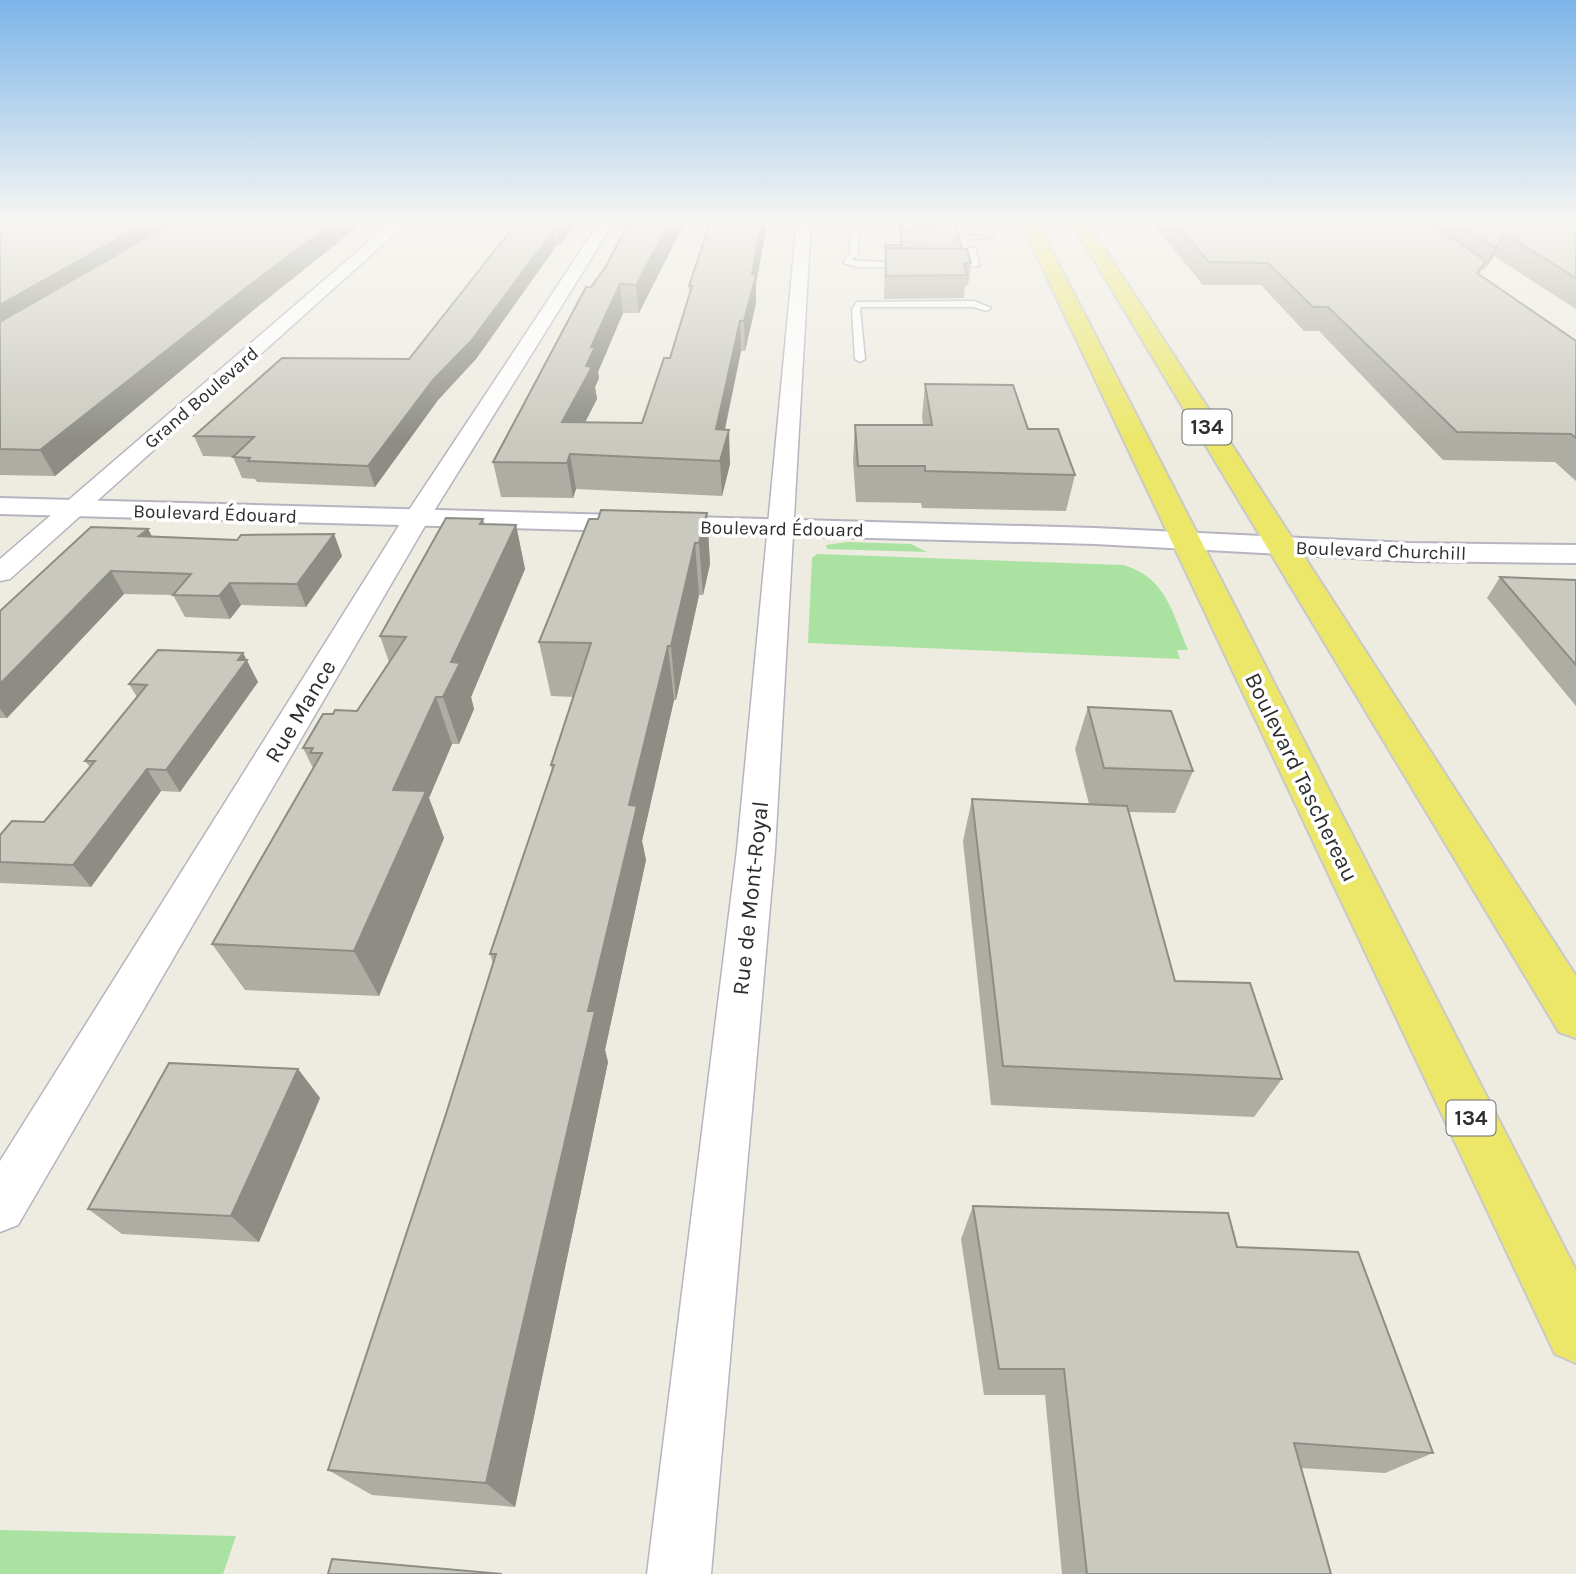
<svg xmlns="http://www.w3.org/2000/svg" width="1576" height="1574" font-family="Karla,sans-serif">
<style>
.green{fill:#aae2a1}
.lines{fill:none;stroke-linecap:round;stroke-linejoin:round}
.service-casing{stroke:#b5b4c0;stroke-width:3}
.minor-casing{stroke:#b5b4c0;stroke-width:3}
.tertiary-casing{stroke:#b5b4c0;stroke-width:4}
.primary-casing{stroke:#c9c9c9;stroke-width:4}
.service{fill:#fff;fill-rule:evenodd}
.minor{fill:#fff;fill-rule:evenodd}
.tertiary{fill:#fff;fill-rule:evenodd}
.primary{fill:#ece769;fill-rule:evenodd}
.wall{fill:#aeada4}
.shaded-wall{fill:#8d8d86}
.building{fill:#cac9bf;stroke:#8d8d86;stroke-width:2}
.labels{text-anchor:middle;stroke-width:7;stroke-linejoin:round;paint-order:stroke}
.far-street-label{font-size:19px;fill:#2e2e2e;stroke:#fff}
.shield{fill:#fff;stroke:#6d6d6d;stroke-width:2}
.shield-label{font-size:21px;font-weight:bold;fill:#2e2e2e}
.street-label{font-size:23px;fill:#2e2e2e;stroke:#fff}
</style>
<rect width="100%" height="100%" fill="#eeebe1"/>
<path class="green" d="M 847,542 L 911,544 L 927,552 L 827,549 L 826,545 Z
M 817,554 L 1123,565 C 1166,577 1172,612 1188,650 L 1177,650 L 1180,659 L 808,643 L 812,558 Z
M 0,1530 L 236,1536 L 223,1574 L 0,1574 Z"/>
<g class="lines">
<g class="service-casing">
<path id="service" d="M 901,220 L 908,220 L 909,233 L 926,236 L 903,237 Z
M 855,227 L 859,229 L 858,254 L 851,260 L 907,264 L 910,268 L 858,267 L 843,263 L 850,253 L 851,229 Z
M 968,235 L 994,237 L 971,239 Z
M 972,247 L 976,249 L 979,266 L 946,269 L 946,265 L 972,262 L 968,249 Z
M 974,301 L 991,308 L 987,311 L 973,307 L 862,307 L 860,309 L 865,359 L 860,362 L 855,359 L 852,309 L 857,302 Z"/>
</g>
<g class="minor-casing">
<path id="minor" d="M 394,220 L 410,220 L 10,579 L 0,581 L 0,559 Z
M 601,220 L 615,220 L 429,519 L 18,1225 L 0,1232 L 0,1161 L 403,519 Z
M 797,220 L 811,220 L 775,850 L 711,1574 L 647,1574 L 737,850 Z"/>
</g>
<g class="tertiary-casing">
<path id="tertiary" d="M 0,498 L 1095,528 L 1408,543 L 1576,545 L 1576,563 L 1408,561 L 1095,544 L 0,514 Z"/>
</g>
<g class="primary-casing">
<path id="primary" d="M 1020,220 L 1036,220 L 1576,1270 L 1576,1363 L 1555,1354 Z
M 1070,220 L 1086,220 L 1576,976 L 1576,1038 L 1559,1032 Z"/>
</g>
<use href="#service" class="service"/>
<use href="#minor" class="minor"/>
<use href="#tertiary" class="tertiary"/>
<use href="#primary" class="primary"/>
</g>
<path class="wall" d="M 0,220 L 250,313 L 55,476 L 0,475 Z
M 519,220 L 579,220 L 560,245 L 557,245 L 476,359 L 438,400 L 375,487 L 257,482 L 255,479 L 242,478 L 233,457 L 203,456 L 194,436 L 409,359 Z
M 626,220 L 686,220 L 639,313 L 623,313 L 598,372 L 599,378 L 595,387 L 597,399 L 585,422 L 642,423 L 670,358 L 689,294 L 689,286 L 711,220 L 768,220 L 756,283 L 756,303 L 745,351 L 741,351 L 725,430 L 730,464 L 722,496 L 576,489 L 573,498 L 501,497 L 493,462 L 591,287 L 606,266 L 626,228 Z
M 898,220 L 901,220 L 902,229 L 911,229 L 910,220 L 954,220 L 962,249 L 971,263 L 968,286 L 965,286 L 964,298 L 884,299 L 885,245 L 900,245 Z
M 1150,220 L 1576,220 L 1576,309 L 1494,256 L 1484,270 L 1482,269 L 1479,275 L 1576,341 L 1576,481 L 1555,462 L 1443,460 L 1319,331 L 1304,331 L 1261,285 L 1203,285 Z
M 925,384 L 1028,429 L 1075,475 L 1066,511 L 922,508 L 921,503 L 856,502 L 853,460 L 855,425 L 923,425 L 922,417 Z
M 707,513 L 710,564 L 703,595 L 699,595 L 676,700 L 674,700 L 642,841 L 646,860 L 605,1050 L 608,1062 L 515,1507 L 372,1495 L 328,1470 L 446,1114 L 493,963 L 490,954 L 552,771 L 551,765 L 574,697 L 551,696 L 539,642 L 598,519 Z
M 483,519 L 485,524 L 516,525 L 525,569 L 471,697 L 474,709 L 459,744 L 452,744 L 429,798 L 444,838 L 379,996 L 245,990 L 212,944 L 313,768 L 303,748 L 357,711 L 389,662 L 380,636 Z
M 148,529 L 152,537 L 237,540 L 334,534 L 342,556 L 306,607 L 241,605 L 230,619 L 185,617 L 173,595 L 124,594 L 7,718 L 0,718 L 0,611 Z
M 1500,577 L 1576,580 L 1576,706 L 1487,598 Z
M 243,653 L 258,682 L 180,792 L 161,791 L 91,887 L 0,883 L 0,835 L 44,822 L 90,767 L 85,761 L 137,697 L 129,684 Z
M 1088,707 L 1193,771 L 1175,813 L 1129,812 L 1175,981 L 1282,1079 L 1254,1117 L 991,1105 L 963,841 L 972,799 L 1089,804 L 1075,749 Z
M 298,1069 L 320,1098 L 259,1242 L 122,1234 L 88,1209 Z
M 973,1206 L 1237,1247 L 1433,1453 L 1385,1473 L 1301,1468 L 1331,1574 L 1062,1574 L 1045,1395 L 984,1395 L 961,1239 Z"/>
<path class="shaded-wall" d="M 151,220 L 191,220 L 0,335 L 0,305 Z
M 337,220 L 366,220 L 250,313 L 55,476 L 40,450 L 242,291 Z
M 565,220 L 579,220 L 560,245 L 558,230 Z
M 671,220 L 686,220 L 639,313 L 636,285 Z
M 762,220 L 768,220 L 756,283 L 756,303 L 745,351 L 744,321 L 752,274 Z
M 554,230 L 557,245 L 476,359 L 438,400 L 375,487 L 368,466 L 433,380 Z
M 1505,234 L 1494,256 L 1484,270 L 1495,248 Z
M 620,284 L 623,313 L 598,372 L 599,378 L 595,387 L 597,399 L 568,456 L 562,422 L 586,366 L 591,347 Z
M 740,321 L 741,351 L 718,460 L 716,429 Z
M 729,430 L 730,464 L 722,496 L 720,461 Z
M 570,454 L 576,489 L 573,498 L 567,463 Z
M 707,513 L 710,564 L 703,595 L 699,543 Z
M 516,525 L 525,569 L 471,697 L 474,709 L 459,744 L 443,697 L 451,662 Z
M 148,529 L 159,550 L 139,536 Z
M 334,534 L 342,556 L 306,607 L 297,584 Z
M 695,543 L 699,595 L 676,700 L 671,646 Z
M 111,571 L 124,594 L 7,718 L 0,709 L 0,684 Z
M 230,583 L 241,605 L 230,619 L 219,596 Z
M 668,646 L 674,700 L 642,841 L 646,860 L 605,1050 L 608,1062 L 515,1507 L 486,1483 L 588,1011 L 629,805 Z
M 243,653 L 258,682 L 180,792 L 166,770 Z
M 436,697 L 452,744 L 429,798 L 444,838 L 379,996 L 354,951 L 393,790 Z
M 147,769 L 161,791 L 91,887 L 73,865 Z
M 298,1069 L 320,1098 L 259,1242 L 231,1216 Z"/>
<path class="building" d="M 0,220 L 151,220 L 0,305 Z
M 177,220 L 337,220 L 242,291 L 40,450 L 0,449 L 0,322 Z
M 519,220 L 565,220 L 558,230 L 554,230 L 471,341 L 433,380 L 368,466 L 248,461 L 250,458 L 233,457 L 254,437 L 194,436 L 282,358 L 409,359 Z
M 626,220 L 671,220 L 636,285 L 620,284 L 591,347 L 595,347 L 586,366 L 592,367 L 562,422 L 642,423 L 664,358 L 670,358 L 692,286 L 689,286 L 711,220 L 762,220 L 752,274 L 756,275 L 744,321 L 740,321 L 716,429 L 729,430 L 720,461 L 570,454 L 567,463 L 493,462 L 586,287 L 591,287 L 606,266 L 626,228 Z
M 900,220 L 901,220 L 902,229 L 935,228 L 933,223 L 912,220 L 954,220 L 962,249 L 886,248 L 885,250 L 885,245 L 902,245 Z
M 1172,220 L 1425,220 L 1486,261 L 1477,273 L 1576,341 L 1576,438 L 1571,434 L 1457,432 L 1328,307 L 1313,307 L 1268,263 L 1209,262 Z
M 1451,220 L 1576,220 L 1576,278 L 1505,234 L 1495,248 Z
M 886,248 L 967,249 L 971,263 L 964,263 L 967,275 L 886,276 Z
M 925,384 L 1013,385 L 1028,429 L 1058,429 L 1075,475 L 925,471 L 925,466 L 858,466 L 855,425 L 932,425 Z
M 601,510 L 707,513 L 699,543 L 695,543 L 671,646 L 668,646 L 629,805 L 637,806 L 588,1011 L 595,1011 L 486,1483 L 328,1470 L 446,1114 L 496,954 L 490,954 L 554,765 L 551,765 L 591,643 L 539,642 L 589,519 L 598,519 Z
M 446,518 L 483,519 L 480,524 L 516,525 L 451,662 L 460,663 L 443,697 L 436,697 L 393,790 L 426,791 L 354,951 L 212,944 L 322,753 L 310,753 L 313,748 L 303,748 L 323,714 L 333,714 L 335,710 L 357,711 L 406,637 L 380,636 Z
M 91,527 L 148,529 L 139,536 L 237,540 L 241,535 L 334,534 L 297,584 L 230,583 L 219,596 L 173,595 L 191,574 L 111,571 L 0,684 L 0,611 Z
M 1500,577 L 1576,580 L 1576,665 Z
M 158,650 L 243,653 L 238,660 L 247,660 L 166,770 L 147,769 L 73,865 L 0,862 L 0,835 L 12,821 L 44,822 L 95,761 L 85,761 L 147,685 L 129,684 Z
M 1088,707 L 1171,711 L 1193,771 L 1104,768 Z
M 972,799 L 1127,806 L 1175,981 L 1250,983 L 1282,1079 L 1003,1066 Z
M 169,1063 L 298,1069 L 231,1216 L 88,1209 Z
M 973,1206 L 1228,1213 L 1237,1247 L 1358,1252 L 1433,1453 L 1294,1443 L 1331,1574 L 1087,1574 L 1064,1369 L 999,1369 Z
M 332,1559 L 502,1574 L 328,1574 Z"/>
<linearGradient id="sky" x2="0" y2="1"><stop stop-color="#7cb5e9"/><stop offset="0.5" stop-color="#f7f6f2"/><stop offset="1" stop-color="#f7f6f2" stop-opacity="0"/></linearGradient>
<rect width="1576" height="441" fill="url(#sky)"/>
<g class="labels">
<g class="far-street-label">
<text transform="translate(201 397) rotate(-41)" y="7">Grand Boulevard</text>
<text transform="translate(215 513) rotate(2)" y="7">Boulevard Édouard</text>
<text transform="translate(782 528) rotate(1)" y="7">Boulevard Édouard</text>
<text transform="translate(1381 550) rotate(2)" y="7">Boulevard Churchill</text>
</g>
<g class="shield">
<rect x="1182.5" y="409.5" width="49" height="35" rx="5"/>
<rect x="1446.5" y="1100.5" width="49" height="35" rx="5"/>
</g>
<g class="shield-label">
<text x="1207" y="434">134</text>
<text x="1471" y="1125">134</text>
</g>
<g class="street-label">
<text transform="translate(300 711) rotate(-59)" y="8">Rue Mance</text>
<text transform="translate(1302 777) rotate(64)" y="8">Boulevard Taschereau</text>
<text transform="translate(750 898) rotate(-84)" y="8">Rue de Mont-Royal</text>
</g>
</g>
</svg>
